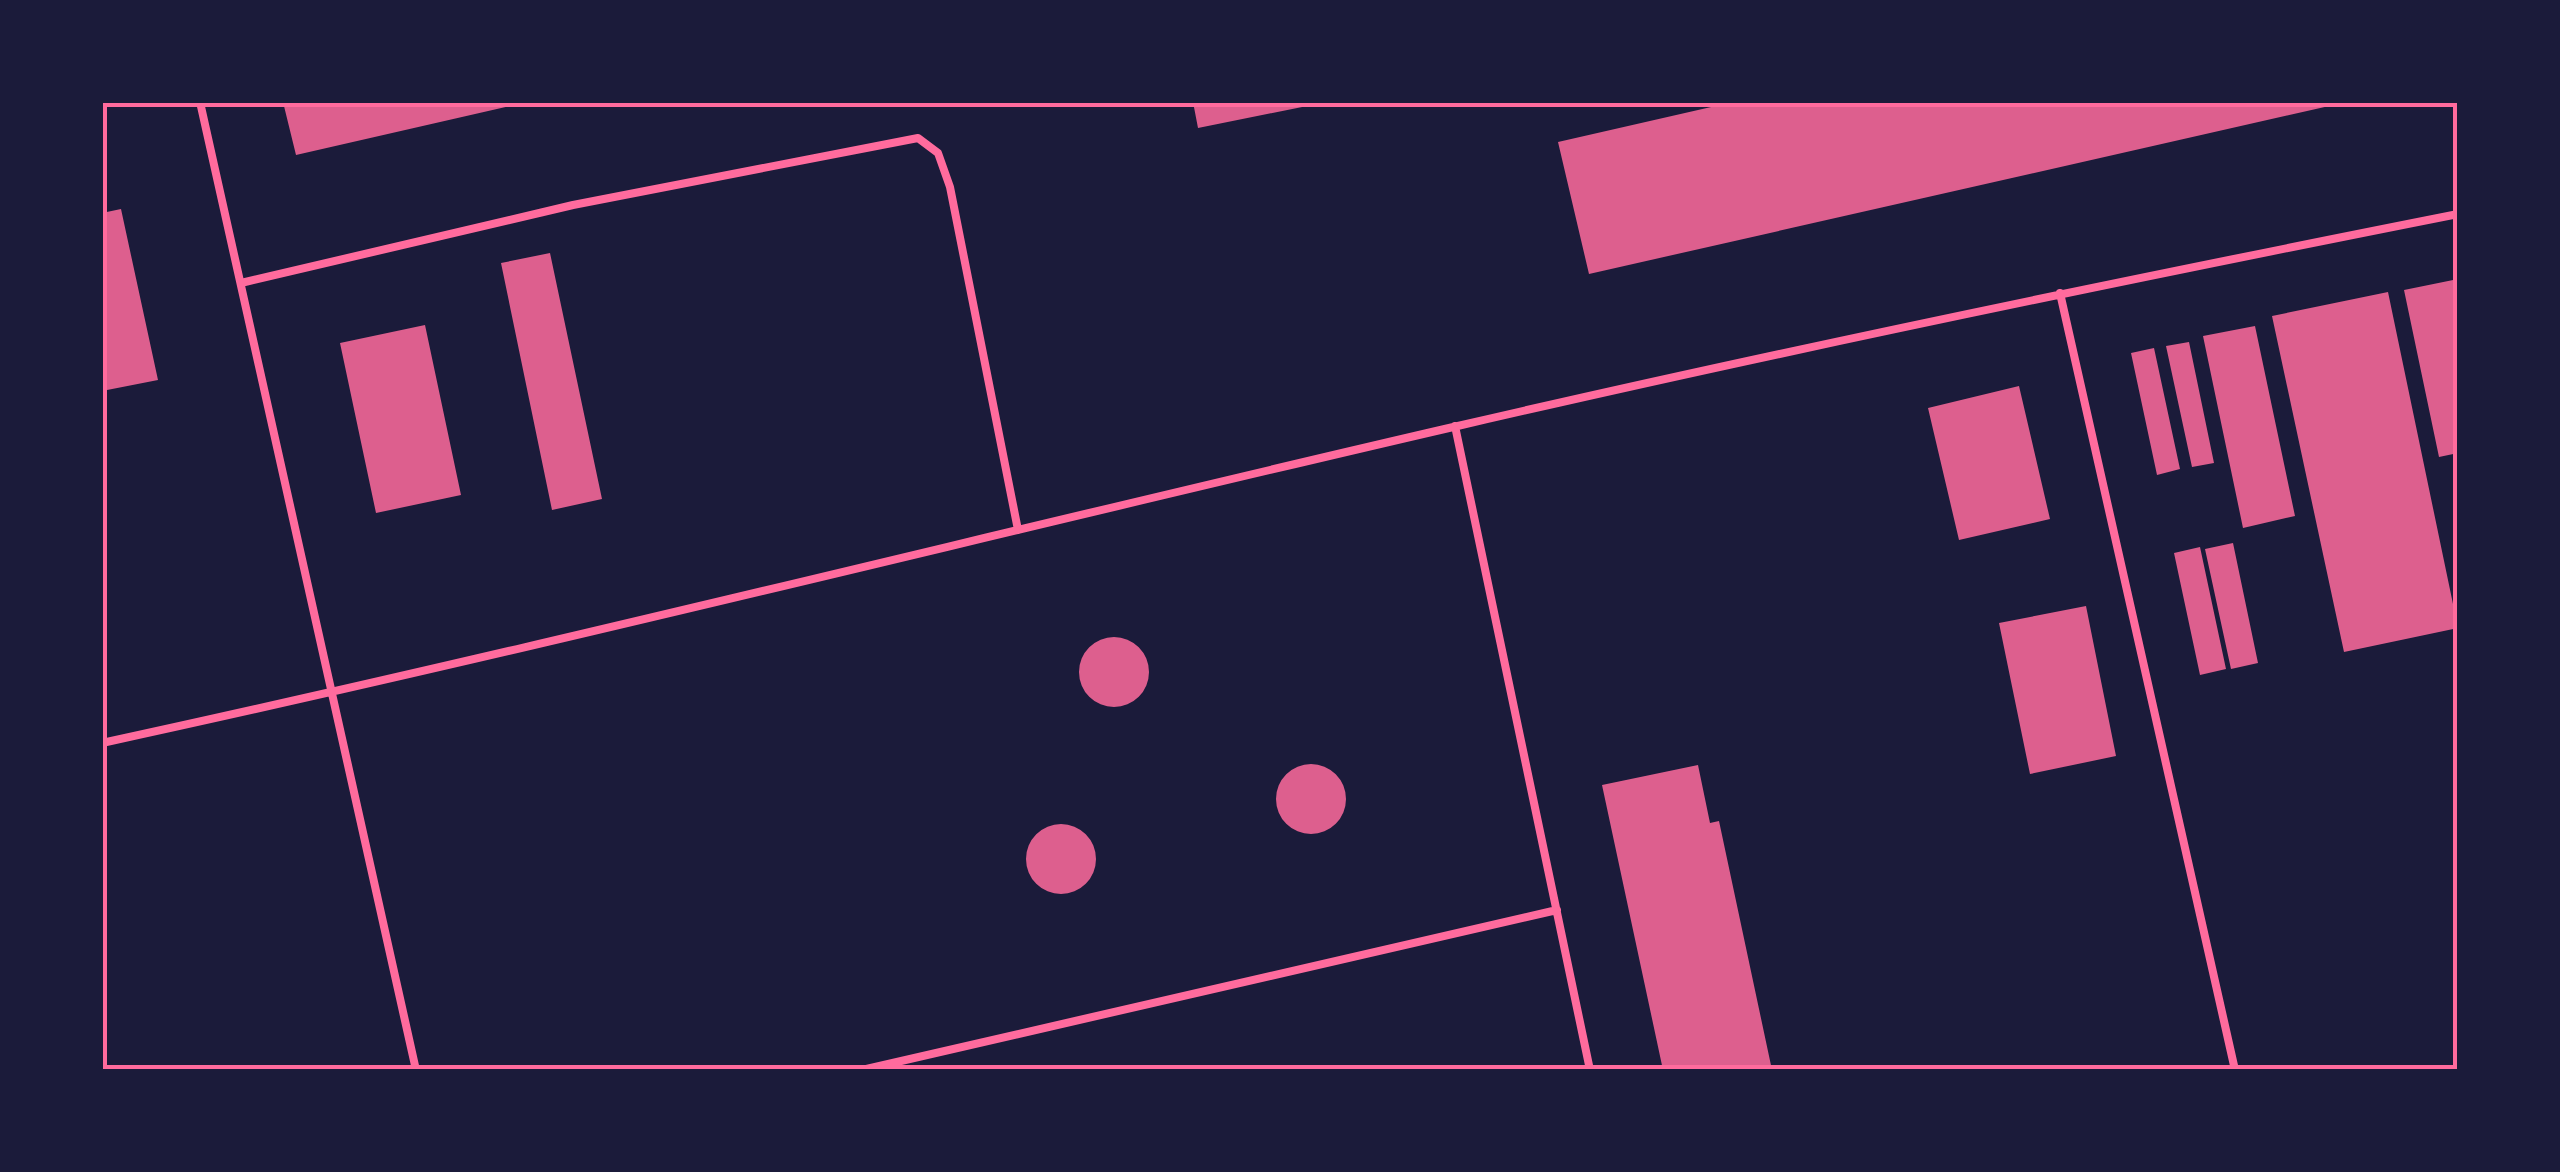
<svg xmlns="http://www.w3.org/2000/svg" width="2560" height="1172" font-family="Lato,sans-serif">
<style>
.building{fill:#dd5f8e}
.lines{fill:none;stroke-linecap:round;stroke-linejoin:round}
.service{stroke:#ff6b9d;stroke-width:8}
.neatline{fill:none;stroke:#ff6b9d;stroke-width:4}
</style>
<rect width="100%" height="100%" fill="#1b1b3a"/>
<path class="building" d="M 283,102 L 519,102 L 519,104 L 296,155 Z
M 1193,102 L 1317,102 L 1317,104 L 1198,128 Z
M 1733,102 L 2338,102 L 2338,104 L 1589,274 L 1558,142 Z
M 121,209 L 158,380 L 102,391 L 102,213 Z
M 550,253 L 602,499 L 552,510 L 501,263 Z
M 2458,279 L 2458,453 L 2439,457 L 2404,290 Z
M 2388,292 L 2458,628 L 2344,652 L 2272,316 Z
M 425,325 L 461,495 L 376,513 L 340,343 Z
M 2255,326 L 2295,516 L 2243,528 L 2203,336 Z
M 2189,342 L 2214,463 L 2192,467 L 2166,346 Z
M 2154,348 L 2180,469 L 2157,475 L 2131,353 Z
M 2019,386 L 2050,519 L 1959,540 L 1928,408 Z
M 2233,543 L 2258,663 L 2231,669 L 2205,549 Z
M 2200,547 L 2226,669 L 2200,675 L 2174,553 Z
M 2086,606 L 2116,756 L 2030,774 L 1999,623 Z
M1079 672a35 35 0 1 1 70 0a35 35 0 1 1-70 0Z
M1276 799a35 35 0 1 1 70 0a35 35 0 1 1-70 0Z
M 1698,765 L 1710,823 L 1719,821 L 1772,1070 L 1663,1070 L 1602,785 Z
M1026 859a35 35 0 1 1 70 0a35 35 0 1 1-70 0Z"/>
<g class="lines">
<path class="service" d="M 200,102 L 416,1070
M 241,283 L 573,205 L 918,138 L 938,153 L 950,187 L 1018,530
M 2060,293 L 2235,1070
M 1455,426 L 1590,1070
M 102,743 C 553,645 1000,532 1449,428 C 1784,350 2120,281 2458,214
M 862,1070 L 1557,910"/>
</g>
<rect width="2560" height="1172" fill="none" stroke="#1b1b3a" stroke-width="210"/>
<rect x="105" y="105" width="2350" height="962" class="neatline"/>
</svg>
